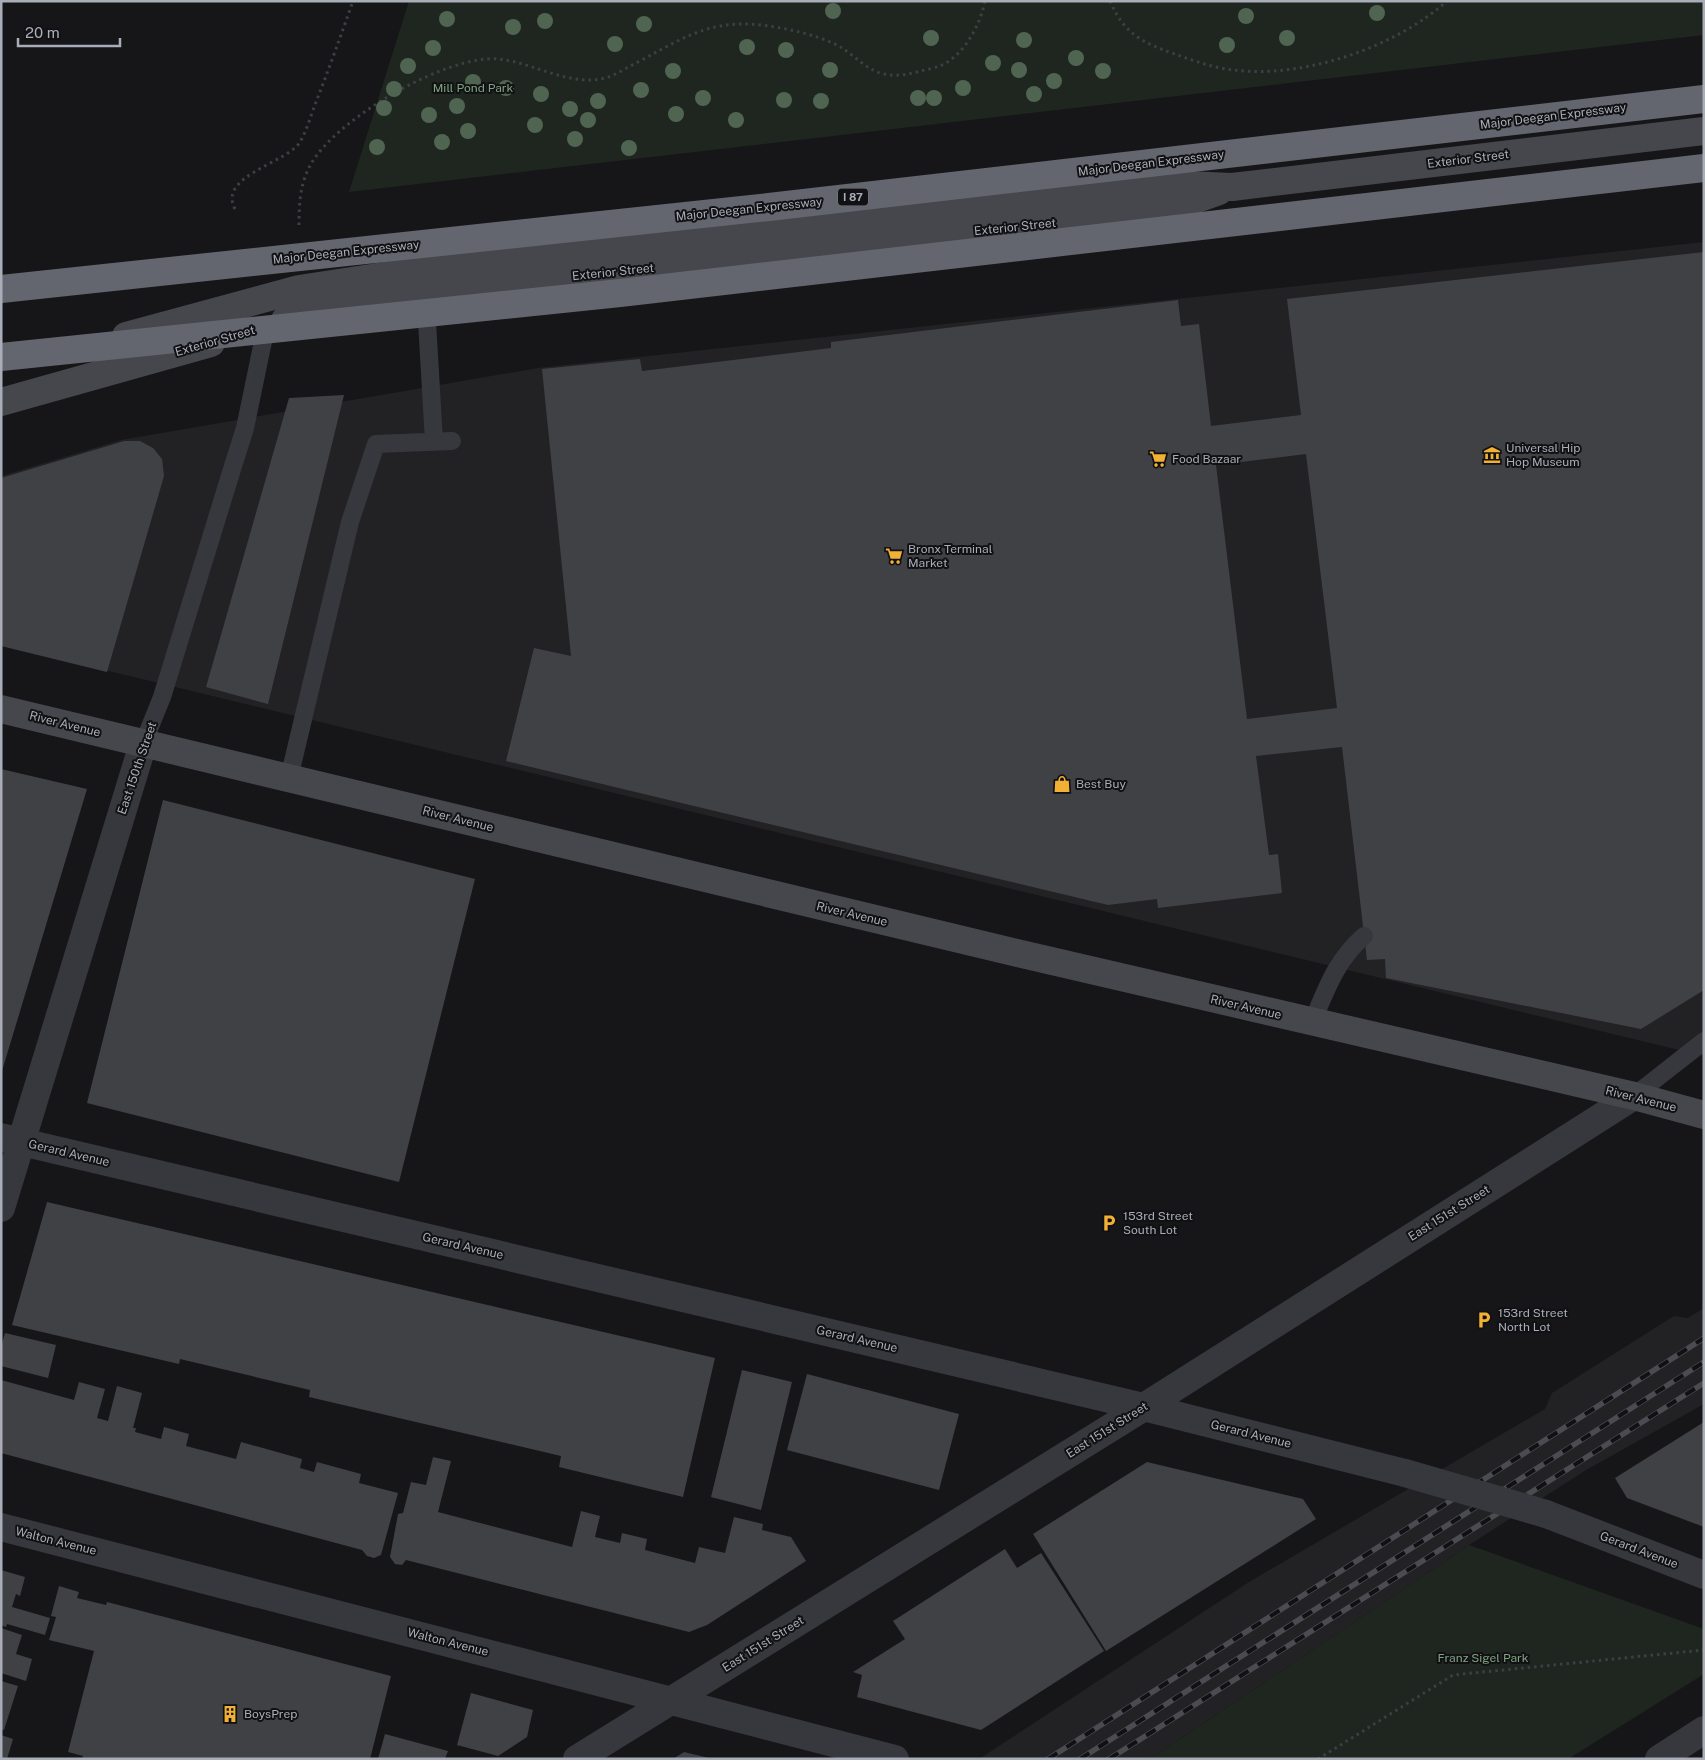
<svg xmlns="http://www.w3.org/2000/svg" width="1705" height="1760" font-family="'Public Sans',sans-serif">
<style>
.built{fill:#222225}
.green{fill:#1e261f}
.building{fill:#404145;fill-rule:evenodd}
.lines{fill:none;stroke-linecap:round;stroke-linejoin:round}
.path{stroke:#3d3f44;stroke-width:3;stroke-dasharray:2.5 4;stroke-linecap:butt}
.lane{stroke:#37383d;stroke-width:18}
.street{stroke:#37383d;stroke-width:28}
.secondary{stroke:#45474d;stroke-width:28}
.rail-casing{stroke:#4a4c52;stroke-width:5.5}
.rail{stroke:#111113;stroke-width:4;stroke-dasharray:11;stroke-linecap:butt}
.street-bridge{stroke:#37383d;stroke-width:28}
.highway-bridge{stroke:#63666e;stroke-width:28}
.tree{fill:#506452}
.labels{text-anchor:middle;stroke-width:4;stroke-linejoin:round;paint-order:stroke}
.shield{fill:#111113;stroke:#7b7e86;stroke-width:1}
.shield-label{font-size:11px;font-weight:bold;fill:#a8adb8}
.park-label{font-size:12px;fill:#7fa381;stroke:#111113}
.street-label{font-size:12px;fill:#a8adb8;stroke:#111113}
.poi-label{font-size:12px;fill:#a8adb8;stroke:#111113;text-anchor:start}
</style>
<rect width="100%" height="100%" fill="#161618"/>
<path class="built" d="M 1704,242 L 1704,1056 L 1,645 L 1,476 L 121,440 L 538,368 Z
M 1704,1308 L 1704,1404 L 1588,1469 L 1469,1545 L 1150,1759 L 979,1759 L 1249,1582 L 1545,1409 L 1552,1393 L 1674,1316 L 1688,1318 Z"/>
<path class="green" d="M 409,1 L 1704,1 L 1704,35 L 349,192 Z
M 1469,1545 L 1704,1629 L 1704,1674 L 1568,1759 L 1150,1759 Z"/>
<path class="building" d="M 1704,252 L 1704,990 L 1641,1029 L 1386,978 L 1385,959 L 1367,960 L 1342,747 L 1256,756 L 1269,855 L 1278,854 L 1282,893 L 1158,908 L 1157,899 L 1108,905 L 506,761 L 534,648 L 571,656 L 542,369 L 640,359 L 642,371 L 831,348 L 831,342 L 1178,300 L 1181,326 L 1199,324 L 1211,426 L 1301,415 L 1287,299 ZM 1306,454 L 1337,708 L 1247,719 L 1216,465 Z
M 344,395 L 268,704 L 206,687 L 289,398 Z
M 124,441 L 140,441 L 153,448 L 162,459 L 164,476 L 107,672 L 1,646 L 1,478 Z
M 1,769 L 87,789 L 2,1071 L 1,1070 Z
M 163,800 L 475,879 L 399,1182 L 87,1103 Z
M 47,1202 L 715,1358 L 683,1497 L 559,1467 L 561,1456 L 309,1397 L 310,1390 L 180,1359 L 179,1364 L 12,1325 Z
M 5,1333 L 56,1345 L 48,1378 L 1,1366 L 1,1347 Z
M 742,1370 L 792,1382 L 761,1510 L 711,1497 Z
M 807,1374 L 959,1414 L 939,1490 L 787,1450 Z
M 1,1380 L 74,1400 L 79,1382 L 105,1389 L 97,1418 L 108,1421 L 117,1386 L 142,1393 L 133,1428 L 136,1428 L 135,1432 L 161,1439 L 164,1427 L 189,1434 L 186,1446 L 236,1459 L 241,1442 L 302,1459 L 300,1468 L 314,1472 L 317,1462 L 361,1474 L 359,1483 L 398,1493 L 381,1555 L 374,1558 L 367,1556 L 362,1550 L 1,1453 Z
M 1704,1422 L 1704,1527 L 1627,1498 L 1615,1478 Z
M 433,1457 L 451,1461 L 438,1512 L 572,1547 L 581,1511 L 600,1516 L 595,1537 L 620,1543 L 622,1533 L 647,1539 L 645,1550 L 695,1563 L 699,1547 L 725,1553 L 734,1517 L 763,1524 L 762,1530 L 791,1537 L 806,1561 L 707,1625 L 689,1632 L 406,1560 L 402,1565 L 395,1564 L 390,1557 L 398,1514 L 403,1513 L 411,1482 L 426,1485 Z
M 1147,1462 L 1303,1499 L 1316,1519 L 1106,1651 L 1033,1534 Z
M 1005,1549 L 1017,1568 L 1041,1553 L 1104,1651 L 981,1730 L 857,1697 L 862,1675 L 853,1672 L 905,1639 L 893,1621 Z
M 1,1570 L 25,1577 L 20,1596 L 16,1594 L 12,1607 L 50,1618 L 45,1635 L 7,1624 L 6,1627 L 1,1625 Z
M 59,1586 L 79,1592 L 77,1598 L 106,1605 L 107,1602 L 391,1676 L 370,1759 L 82,1759 L 83,1756 L 68,1752 L 94,1651 L 49,1640 L 56,1617 L 51,1616 Z
M 1,1628 L 22,1635 L 16,1654 L 32,1659 L 26,1681 L 1,1673 Z
M 1,1681 L 18,1686 L 4,1730 L 1,1729 Z
M 471,1693 L 533,1710 L 527,1737 L 498,1756 L 457,1745 Z
M 385,1734 L 448,1751 L 445,1759 L 378,1759 Z
M 1,1735 L 13,1739 L 7,1759 L 1,1758 Z
M 684,1752 L 709,1758 L 709,1759 L 673,1759 Z"/>
<g class="lines">
<path class="path" d="M 1110,1 C 1124,34 1143,43 1175,54 C 1194,61 1214,68 1234,70 C 1303,79 1396,47 1447,1
M 235,209 C 217,176 287,163 300,142 C 307,130 311,115 316,102 C 329,69 341,35 353,1
M 299,225 C 299,204 300,183 311,164 C 336,119 447,54 499,59 C 534,63 570,87 605,78 C 616,75 626,68 636,63 C 671,45 699,25 740,24 C 766,23 820,34 842,48 C 855,56 868,71 884,74 C 897,77 909,74 921,71 C 928,69 936,68 942,65 C 965,54 980,25 985,1
M 1318,1759 L 1453,1675 L 1704,1650"/>
<path class="lane" d="M 426,305 L 434,441
M 143,744 L 162,697 L 233,466 L 245,428 L 266,327
M 289,778 L 350,522 L 376,444 L 452,441
M 1312,1023 C 1326,990 1336,960 1364,936
M 1634,1096 L 1704,1041"/>
<path class="street" d="M 1,1137 L 1144,1407 L 1405,1473
M 1,1208 L 143,744
M 1546,1514 L 1704,1575
M 1,1527 L 895,1759
M 577,1759 L 1144,1407 L 1634,1096
M 1659,1759 L 1704,1730"/>
<path class="secondary" d="M 285,320 L 308,312 L 425,293 L 1166,210 L 1219,191
M 126,336 L 299,289 L 423,270 L 1162,184 L 1232,187 L 1704,131
M 1,402 L 211,343
M 1,709 L 1013,952 L 1634,1096 L 1704,1115"/>
<g class="rail-casing">
<path id="rail" d="M 1048,1759 L 1704,1338
M 1080,1759 L 1704,1362
M 1109,1759 L 1704,1383"/>
</g>
<use href="#rail" class="rail"/>
<path class="street-bridge" d="M 1405,1473 L 1546,1514"/>
<path class="highway-bridge" d="M 1,289 L 769,207 L 1704,99
M 1,357 L 620,293 L 1704,168"/>
</g>
<g class="tree">
<circle cx="833" cy="11" r="8"/>
<circle cx="1377" cy="13" r="8"/>
<circle cx="1246" cy="16" r="8"/>
<circle cx="447" cy="19" r="8"/>
<circle cx="545" cy="21" r="8"/>
<circle cx="644" cy="24" r="8"/>
<circle cx="513" cy="27" r="8"/>
<circle cx="931" cy="38" r="8"/>
<circle cx="1287" cy="38" r="8"/>
<circle cx="1024" cy="40" r="8"/>
<circle cx="615" cy="44" r="8"/>
<circle cx="1227" cy="45" r="8"/>
<circle cx="747" cy="47" r="8"/>
<circle cx="433" cy="48" r="8"/>
<circle cx="786" cy="50" r="8"/>
<circle cx="1076" cy="58" r="8"/>
<circle cx="993" cy="63" r="8"/>
<circle cx="408" cy="66" r="8"/>
<circle cx="830" cy="70" r="8"/>
<circle cx="1019" cy="70" r="8"/>
<circle cx="673" cy="71" r="8"/>
<circle cx="1103" cy="71" r="8"/>
<circle cx="1054" cy="81" r="8"/>
<circle cx="473" cy="82" r="8"/>
<circle cx="506" cy="88" r="8"/>
<circle cx="963" cy="88" r="8"/>
<circle cx="394" cy="89" r="8"/>
<circle cx="641" cy="90" r="8"/>
<circle cx="541" cy="94" r="8"/>
<circle cx="1034" cy="94" r="8"/>
<circle cx="703" cy="98" r="8"/>
<circle cx="918" cy="98" r="8"/>
<circle cx="934" cy="98" r="8"/>
<circle cx="784" cy="100" r="8"/>
<circle cx="598" cy="101" r="8"/>
<circle cx="821" cy="101" r="8"/>
<circle cx="457" cy="106" r="8"/>
<circle cx="384" cy="108" r="8"/>
<circle cx="570" cy="109" r="8"/>
<circle cx="676" cy="114" r="8"/>
<circle cx="429" cy="115" r="8"/>
<circle cx="588" cy="120" r="8"/>
<circle cx="736" cy="120" r="8"/>
<circle cx="535" cy="125" r="8"/>
<circle cx="468" cy="131" r="8"/>
<circle cx="575" cy="139" r="8"/>
<circle cx="442" cy="142" r="8"/>
<circle cx="377" cy="147" r="8"/>
<circle cx="629" cy="148" r="8"/>
</g>
<defs>
<g id="museum-bare" transform="scale(1.35)"><path d="M0-6L6-3V-2H-6V-3ZM-5-1h2V3h-2ZM-1-1h2V3h-2ZM3-1h2V3H3ZM-6 4H6V6H-6Z" fill="#f2b134" stroke="#111113" stroke-width="2.5" paint-order="stroke"/></g>
<g id="supermarket-bare" transform="scale(1.35)"><path d="M-6-5.5h2.5l.6 2H6L4.5 2H-2.5L-4.4-4H-6ZM-1.5 3.2a1.3 1.3 0 1 0 .1 0ZM3 3.2a1.3 1.3 0 1 0 .1 0Z" fill="#f2b134" stroke="#111113" stroke-width="2.5" paint-order="stroke"/></g>
<g id="shop-bare" transform="scale(1.35)"><path d="M-5-2.5h2.3a2.7 3.5 0 0 1 5.4 0H5L5.5 6h-11ZM-1.5-2.5h3a1.5 2.3 0 0 0-3 0Z" fill="#f2b134" stroke="#111113" stroke-width="2.5" paint-order="stroke"/></g>
<g id="parking-bare" transform="scale(1.35)"><path d="M-3.5-5.5H1a3.5 3.5 0 0 1 0 7H-1V5.5H-3.5ZM-1-3.4V-.6H.8a1.4 1.4 0 0 0 0-2.8Z" fill="#f2b134" stroke="#111113" stroke-width="2.5" paint-order="stroke"/></g>
<g id="building-bare" transform="scale(1.35)"><path d="M-4-6H4V6H1V3H-1V6H-4ZM-2.5-4.3h1.7v1.8h-1.7ZM.8-4.3h1.7v1.8H.8ZM-2.5-1h1.7V.8h-1.7ZM.8-1h1.7V.8H.8Z" fill="#f2b134" stroke="#111113" stroke-width="2.5" paint-order="stroke"/></g>
</defs>
<g fill-rule="evenodd">
<use href="#museum-bare" x="1492" y="455"/>
<use href="#supermarket-bare" x="1158" y="459"/>
<use href="#supermarket-bare" x="894" y="556"/>
<use href="#shop-bare" x="1062" y="784"/>
<use href="#parking-bare" x="1109" y="1223"/>
<use href="#parking-bare" x="1484" y="1320"/>
<use href="#building-bare" x="230" y="1714"/>
</g>
<g class="labels">
<rect class="shield" x="838" y="188.5" width="30" height="17" rx="4"/>
<g class="shield-label">
<text x="853" y="201">I 87</text>
</g>
<g class="park-label">
<text x="473" y="92">Mill Pond Park</text>
<text x="1483" y="1662">Franz Sigel Park</text>
</g>
<g class="street-label">
<text transform="translate(1553 116) rotate(-7)" y="4">Major Deegan Expressway</text>
<text transform="translate(1468 159) rotate(-7)" y="4">Exterior Street</text>
<text transform="translate(1151 163) rotate(-7)" y="4">Major Deegan Expressway</text>
<text transform="translate(749 209) rotate(-6)" y="4">Major Deegan Expressway</text>
<text transform="translate(1015 227) rotate(-6)" y="4">Exterior Street</text>
<text transform="translate(346 252) rotate(-6)" y="4">Major Deegan Expressway</text>
<text transform="translate(613 272) rotate(-6)" y="4">Exterior Street</text>
<text transform="translate(215 341) rotate(-16)" y="4">Exterior Street</text>
<text transform="translate(65 724) rotate(14)" y="4">River Avenue</text>
<text transform="translate(137 768) rotate(-71)" y="4">East 150th Street</text>
<text transform="translate(458 819) rotate(14)" y="4">River Avenue</text>
<text transform="translate(852 914) rotate(13)" y="4">River Avenue</text>
<text transform="translate(1246 1007) rotate(13)" y="4">River Avenue</text>
<text transform="translate(1641 1099) rotate(14)" y="4">River Avenue</text>
<text transform="translate(69 1153) rotate(13)" y="4">Gerard Avenue</text>
<text transform="translate(1449 1213) rotate(-32)" y="4">East 151st Street</text>
<text transform="translate(463 1246) rotate(13)" y="4">Gerard Avenue</text>
<text transform="translate(857 1339) rotate(13)" y="4">Gerard Avenue</text>
<text transform="translate(1107 1430) rotate(-32)" y="4">East 151st Street</text>
<text transform="translate(1251 1434) rotate(14)" y="4">Gerard Avenue</text>
<text transform="translate(56 1541) rotate(14)" y="4">Walton Avenue</text>
<text transform="translate(1639 1550) rotate(21)" y="4">Gerard Avenue</text>
<text transform="translate(448 1642) rotate(14)" y="4">Walton Avenue</text>
<text transform="translate(763 1644) rotate(-32)" y="4">East 151st Street</text>
</g>
<g class="poi-label">
<text x="1506" y="452">Universal Hip<tspan x="1506" dy="14">Hop Museum</tspan></text>
<text x="1172" y="463">Food Bazaar</text>
<text x="908" y="553">Bronx Terminal<tspan x="908" dy="14">Market</tspan></text>
<text x="1076" y="788">Best Buy</text>
<text x="1123" y="1220">153rd Street<tspan x="1123" dy="14">South Lot</tspan></text>
<text x="1498" y="1317">153rd Street<tspan x="1498" dy="14">North Lot</tspan></text>
<text x="244" y="1718">BoysPrep</text>
</g>
</g>
<rect width="1705" height="1760" fill="none" stroke="#a8adb8" stroke-width="5"/>
<path d="M18 38v8h102v-8" fill="none" stroke="#a8adb8" stroke-width="2.5"/>
<text x="25" y="38" font-size="15" fill="#a8adb8" stroke="#111113" stroke-width="4" paint-order="stroke">20 m</text>
</svg>
